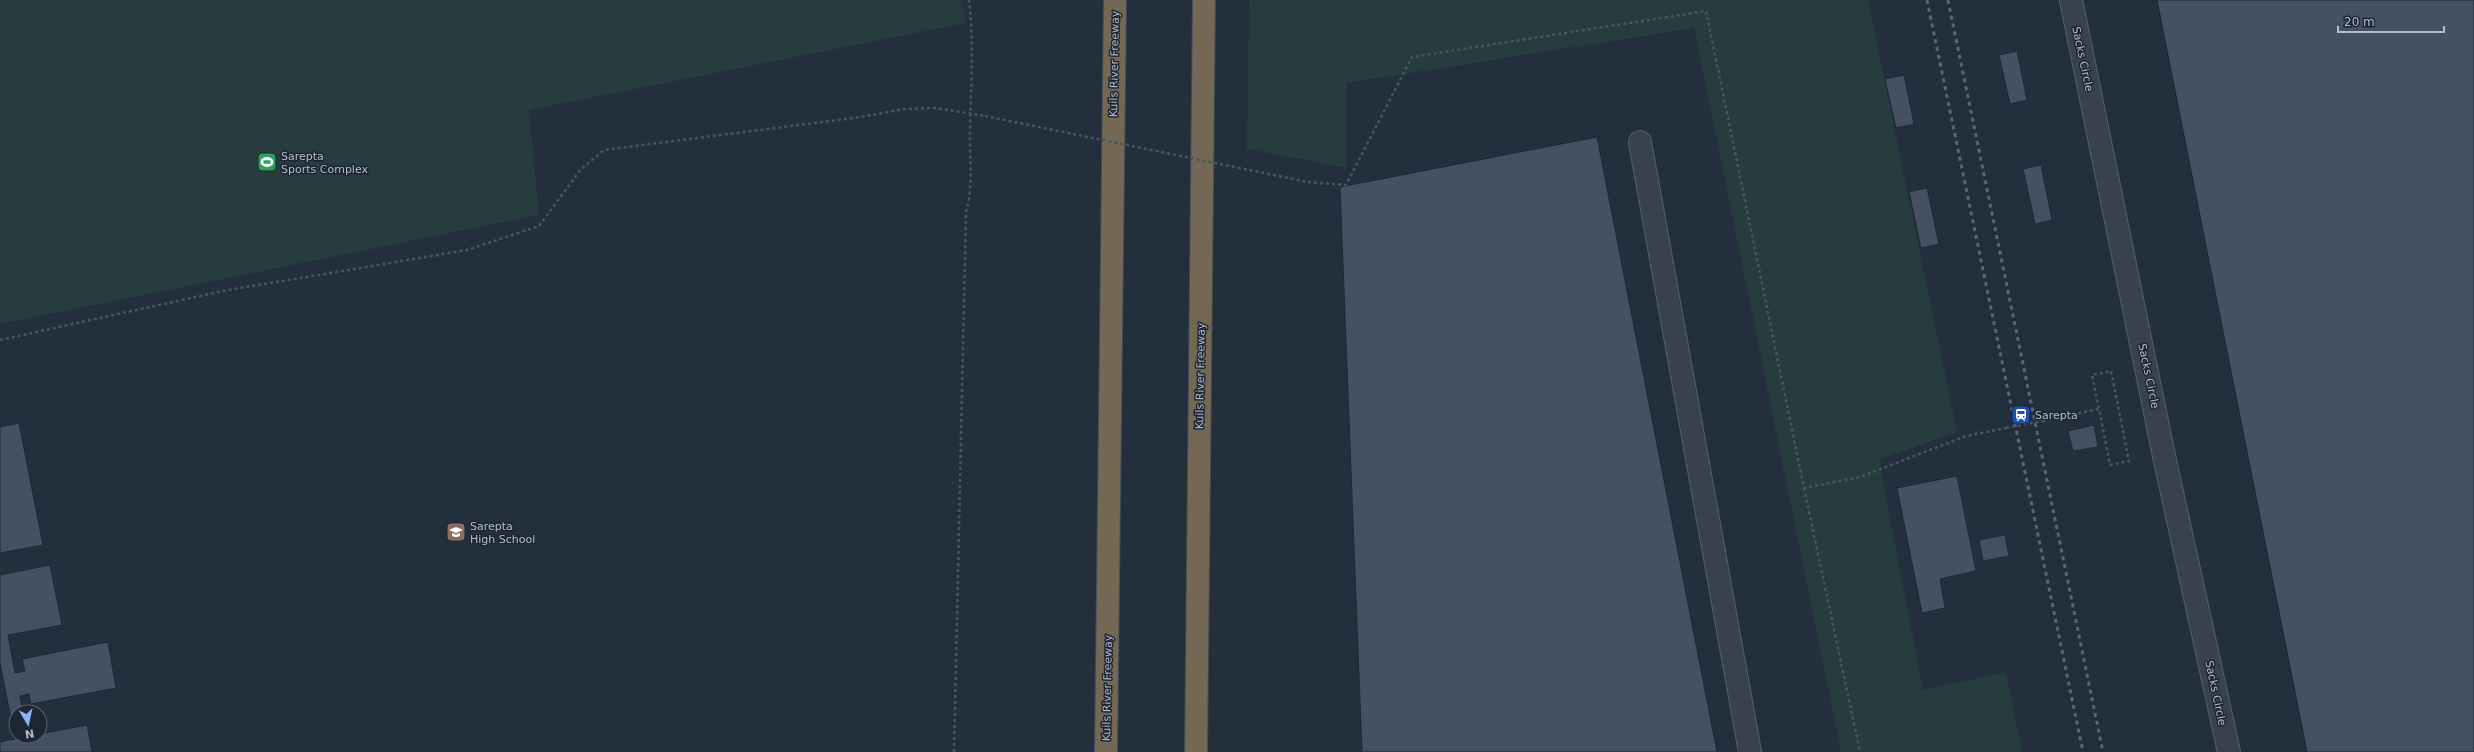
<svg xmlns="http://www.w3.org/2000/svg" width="2474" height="752" font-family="'DejaVu Sans',sans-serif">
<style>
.green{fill:#263c3f}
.building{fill:#455162;stroke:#1f2835}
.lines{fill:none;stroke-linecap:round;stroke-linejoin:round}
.minor-casing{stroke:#565f6c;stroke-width:24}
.highway-casing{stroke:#434c59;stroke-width:24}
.path{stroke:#44595c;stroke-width:2.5;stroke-dasharray:3 3;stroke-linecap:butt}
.minor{stroke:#38414e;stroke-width:22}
.highway{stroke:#746855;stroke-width:22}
.rail{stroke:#5a6575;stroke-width:3;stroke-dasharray:4 4;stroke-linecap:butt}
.path-bridge{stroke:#44595c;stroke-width:2.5;stroke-dasharray:3 3;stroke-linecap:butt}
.labels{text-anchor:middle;stroke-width:3;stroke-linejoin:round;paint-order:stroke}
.street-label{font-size:11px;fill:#b4bcc9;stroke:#1d2633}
.poi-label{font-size:11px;fill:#b4bcc9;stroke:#1d2633;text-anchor:start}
</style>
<rect width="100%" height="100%" fill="#242f3e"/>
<path class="green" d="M 0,0 L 961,0 L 966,23 L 529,110 L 539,215 L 0,324 Z
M 1249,0 L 1868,0 L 1957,432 L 1879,460 L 1923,690 L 2006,672 L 2022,752 L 1841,752 L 1694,28 L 1347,83 L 1347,168 L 1247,149 Z"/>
<path class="building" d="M 2157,0 L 2474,0 L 2474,752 L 2307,752 Z
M 2017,51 L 2027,100 L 2010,104 L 1999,55 Z
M 1904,75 L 1914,124 L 1896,128 L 1885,79 Z
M 1597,137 L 1717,752 L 1362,752 L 1340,187 Z
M 2041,165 L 2052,220 L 2035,224 L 2023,169 Z
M 1927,188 L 1939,244 L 1921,248 L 1909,192 Z
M 19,423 L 43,545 L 0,553 L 0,427 Z
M 2094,425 L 2098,447 L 2073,451 L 2068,431 Z
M 1957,476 L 1976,571 L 1940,579 L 1945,608 L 1922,613 L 1897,488 Z
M 2005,535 L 2009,556 L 1983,561 L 1979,540 Z
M 50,565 L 62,625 L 8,635 L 15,673 L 25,671 L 22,659 L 108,642 L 116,688 L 31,704 L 29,694 L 20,696 L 23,712 L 16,712 L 16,736 L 40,736 L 40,734 L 87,725 L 92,752 L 0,752 L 0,742 L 15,739 L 0,663 L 0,575 Z"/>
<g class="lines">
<g class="minor-casing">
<path id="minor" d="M 2071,0 L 2164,456 L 2229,752
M 1640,142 L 1750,752"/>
</g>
<g class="highway-casing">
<path id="highway" d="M 1106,752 L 1115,0
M 1196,752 L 1204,0"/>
</g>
<path class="path" d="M 1308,182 L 1346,185 L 1412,57 L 1706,11 L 1804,488 L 1860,477 L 1966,436 L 2006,428
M 0,340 L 223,291 L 467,250 L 539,226 L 581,169 L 604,150 L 861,117 L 904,109 L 935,108 L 985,116
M 2043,421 L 2099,409 L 2110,465 L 2129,461 L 2111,371 L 2092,375 L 2099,409
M 1804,488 L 1860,752
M 954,752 L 966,212 C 974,185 969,155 970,128 C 971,85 974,43 969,0"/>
<use href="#minor" class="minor"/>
<use href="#highway" class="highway"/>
<path class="rail" d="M 1927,0 L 2083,752
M 1948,0 L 2103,752"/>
<path class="path-bridge" d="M 985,116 L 1308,182
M 2006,428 L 2043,421"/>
</g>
<defs>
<g id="stadium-square" transform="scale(1)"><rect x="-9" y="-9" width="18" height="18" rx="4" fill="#2e9e5b" stroke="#1d2633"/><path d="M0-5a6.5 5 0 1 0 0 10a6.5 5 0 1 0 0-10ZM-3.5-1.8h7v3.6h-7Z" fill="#fff"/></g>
<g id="station-square" transform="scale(1)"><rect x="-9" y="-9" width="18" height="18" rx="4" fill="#1a4fb4" stroke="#1d2633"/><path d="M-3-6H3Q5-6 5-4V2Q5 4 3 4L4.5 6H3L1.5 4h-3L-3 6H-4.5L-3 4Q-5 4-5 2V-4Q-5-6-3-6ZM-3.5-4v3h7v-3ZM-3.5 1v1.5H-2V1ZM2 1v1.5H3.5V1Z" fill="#fff"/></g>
<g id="school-square" transform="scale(1)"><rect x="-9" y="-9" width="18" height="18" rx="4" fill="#8d6e63" stroke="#1d2633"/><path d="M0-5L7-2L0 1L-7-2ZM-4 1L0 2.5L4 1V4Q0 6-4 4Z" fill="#fff"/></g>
</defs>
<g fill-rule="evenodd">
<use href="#stadium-square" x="267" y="162"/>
<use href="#station-square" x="2021" y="415"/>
<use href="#school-square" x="456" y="532"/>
</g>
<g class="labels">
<g class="street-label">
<text transform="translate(2083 59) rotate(78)" y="4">Sacks Circle</text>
<text transform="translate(1114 64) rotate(-89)" y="4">Kuils River Freeway</text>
<text transform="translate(1200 376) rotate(-89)" y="4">Kuils River Freeway</text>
<text transform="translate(2149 376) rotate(78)" y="4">Sacks Circle</text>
<text transform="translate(1107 688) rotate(-89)" y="4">Kuils River Freeway</text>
<text transform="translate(2216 693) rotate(78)" y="4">Sacks Circle</text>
</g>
<g class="poi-label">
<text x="281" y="160">Sarepta<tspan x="281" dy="13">Sports Complex</tspan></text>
<text x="2035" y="419">Sarepta</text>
<text x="470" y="530">Sarepta<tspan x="470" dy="13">High School</tspan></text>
</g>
</g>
<g transform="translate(28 724) rotate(171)"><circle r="19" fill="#1d2633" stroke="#59626f"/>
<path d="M0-3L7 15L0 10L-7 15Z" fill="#8ab4f8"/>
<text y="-6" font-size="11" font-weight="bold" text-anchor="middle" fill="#b4bcc9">N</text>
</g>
<path d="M2338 26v6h106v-6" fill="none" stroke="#b4bcc9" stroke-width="2"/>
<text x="2344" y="26" font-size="12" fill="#b4bcc9" stroke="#1d2633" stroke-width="3" paint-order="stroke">20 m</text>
</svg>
